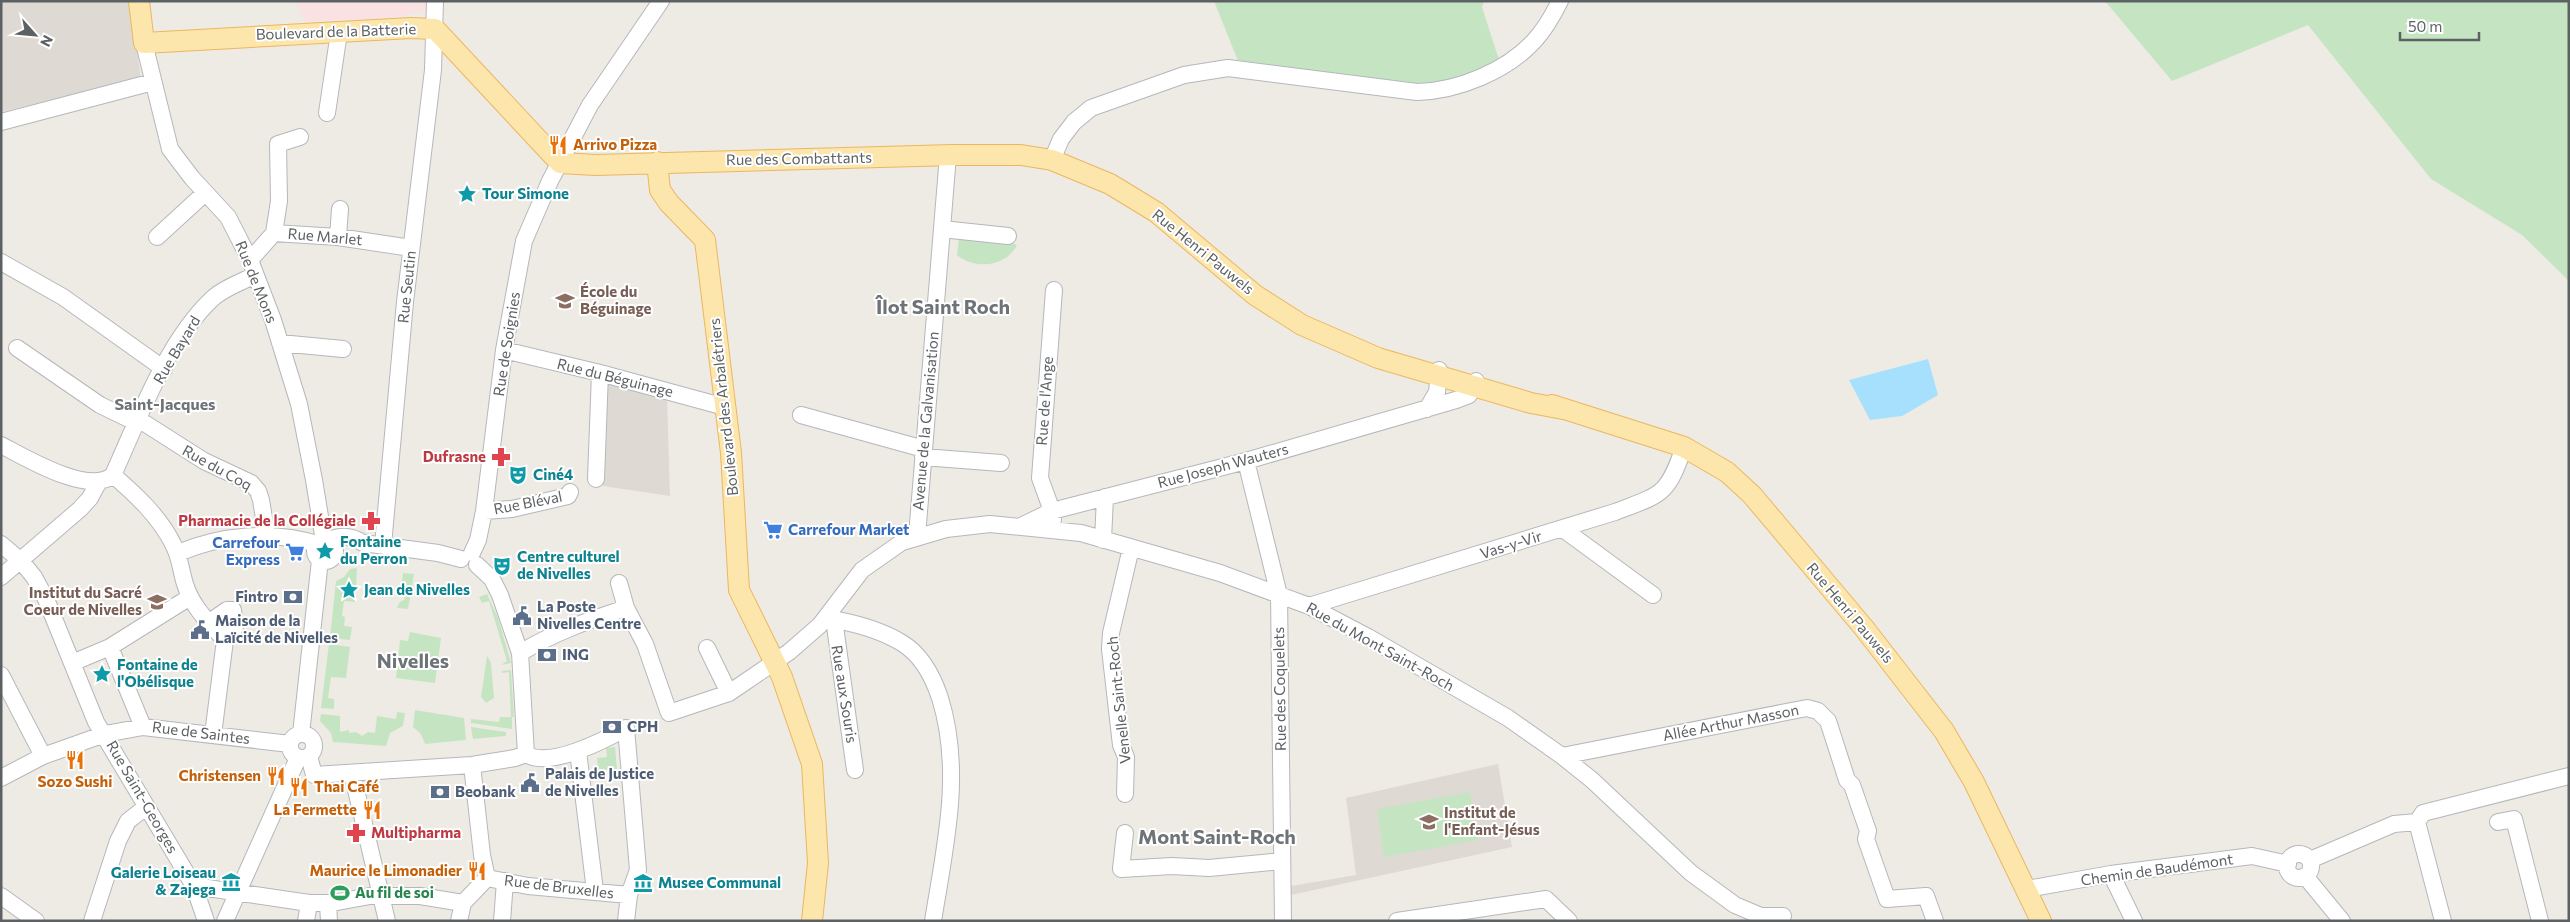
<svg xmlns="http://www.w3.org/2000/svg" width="2570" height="922" font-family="Commissioner,sans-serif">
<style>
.education{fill:#dedad3}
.medical{fill:#fae1e2}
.green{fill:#c5e5c2}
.water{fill:#a7e0fc}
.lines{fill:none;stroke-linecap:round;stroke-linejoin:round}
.minor-casing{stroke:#b5b7bb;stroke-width:18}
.major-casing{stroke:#ecb65f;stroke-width:22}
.minor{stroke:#fff;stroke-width:16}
.major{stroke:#fce6ac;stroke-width:20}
.labels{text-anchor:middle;stroke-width:4;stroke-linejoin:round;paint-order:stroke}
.street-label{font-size:15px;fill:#5c6164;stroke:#fff}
.food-label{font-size:15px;font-weight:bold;fill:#c56008;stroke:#fff;text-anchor:end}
.culture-label{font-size:15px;font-weight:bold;fill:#0d838f;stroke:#fff;text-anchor:start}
.education-label{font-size:15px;font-weight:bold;fill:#785e54;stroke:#fff;text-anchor:start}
.health-label{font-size:15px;font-weight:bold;fill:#be3a42;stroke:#fff;text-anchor:end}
.shop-label{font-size:15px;font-weight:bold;fill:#366cbe;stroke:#fff;text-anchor:start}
.service-label{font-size:15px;font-weight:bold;fill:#4e5e75;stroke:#fff;text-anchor:start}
.leisure-label{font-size:15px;font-weight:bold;fill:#27864d;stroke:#fff;text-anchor:start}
.neighbourhood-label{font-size:16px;font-weight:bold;fill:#6d7376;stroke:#fff}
.district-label{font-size:20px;font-weight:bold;fill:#6d7376;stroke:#fff}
</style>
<rect width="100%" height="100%" fill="#eeebe4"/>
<path class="education" d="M 1,1 L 130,1 L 141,79 L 1,112 Z
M 606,381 L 667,397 L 670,496 L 603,486 Z
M 1498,764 L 1512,847 L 1291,895 L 1291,886 L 1356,875 L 1346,798 Z"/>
<path class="medical" d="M 295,1 L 431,1 L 430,10 L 390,18 L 318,21 L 309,28 Z"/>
<path class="green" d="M 1214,1 L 1484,1 L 1482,7 L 1501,66 L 1448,89 L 1238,61 Z
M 2105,1 L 2569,1 L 2569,281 L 2522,235 L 2431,179 L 2308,25 L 2172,81 Z
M 959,238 L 1010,242 L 1017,245 C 1006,267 975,270 957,255 Z
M 357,568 L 356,587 L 349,589 L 350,593 L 355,594 L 355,602 L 344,601 L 342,616 L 345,617 L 344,626 L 352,627 L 350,640 L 330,638 L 336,581 L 344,577 L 350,569 Z
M 403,573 L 414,574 L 408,609 L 397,608 L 400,602 L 405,599 L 404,594 L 401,593 Z
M 487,594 L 498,618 L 511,663 L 501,665 L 507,661 L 489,601 L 482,603 L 479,597 Z
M 410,632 L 441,638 L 435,683 L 396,678 L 400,640 L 408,641 Z
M 329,644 L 350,647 L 346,678 L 331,677 L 328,698 L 334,699 L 334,709 L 321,708 Z
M 487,656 L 491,663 L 494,698 L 486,703 L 481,697 Z
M 511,670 L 514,717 L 512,717 L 512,729 L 471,723 L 471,719 L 499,722 L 500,717 L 511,717 L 509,672 L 502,673 L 502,671 Z
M 415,710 L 464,718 L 466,740 L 425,744 L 421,734 L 413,727 Z
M 397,712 L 405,713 L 403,726 L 390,733 L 386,746 L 333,742 L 331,733 L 320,721 L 321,714 L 340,716 L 340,732 L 349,730 L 349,733 L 356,732 L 362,736 L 368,732 L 375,733 L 377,716 L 396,719 Z
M 471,727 L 506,732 L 506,736 L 473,739 Z
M 615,747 L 617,769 L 598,770 L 597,758 L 607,757 L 606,748 Z
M 1470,792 L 1478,840 L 1384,857 L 1377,809 Z"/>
<path class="water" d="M 1928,359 L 1938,395 L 1902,416 L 1870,420 L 1849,380 Z"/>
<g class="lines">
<g class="minor-casing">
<path id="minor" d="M 144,43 L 170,149 L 192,178 L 228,217 L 250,260 L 273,320 L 299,404 L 314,480 L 324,541
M 327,113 L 338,39 L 337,32
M 1,122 L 153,82
M 1052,160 L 1061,139 L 1074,122 L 1091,108 L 1184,75 L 1228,68 L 1417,92 C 1458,91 1507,71 1535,40 C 1545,29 1553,15 1560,1
M 942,229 L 1008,236
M 274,233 L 338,237 L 411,248
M 274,233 L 279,201 L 278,144 L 300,137
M 157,237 L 205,193
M 338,237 L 340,209
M 250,260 L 274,233
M 1,262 L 63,297 L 164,369
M 280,343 L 343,349
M 17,348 L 100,405 L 131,420 L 146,424 L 204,461 L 251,483 L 258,491 L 261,500 L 267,536
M 504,350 L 600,373 L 725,407
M 1427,409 L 1437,392 L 1439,370
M 801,415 L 924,449
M 1,445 C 26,458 89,496 113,475 C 138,420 167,341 212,299 C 223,288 242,282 255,275
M 923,457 L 1001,463
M 1246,461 L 1279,595 L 1283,921
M 113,475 C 136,495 159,516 173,544 C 180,557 181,571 185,584 C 192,607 209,623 225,640
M 596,479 L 600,373
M 484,511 L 512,509 L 568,496 L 570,492
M 1053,520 L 1052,511 L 1040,478 L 1054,290
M 1021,526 L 1052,511 L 1246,461 L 1456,400 L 1469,395 L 1476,381
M 1563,529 L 1653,595
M 917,536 L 948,155
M 1103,540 L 1105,497
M315 551a10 10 0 1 1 20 0a10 10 0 1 1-20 0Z
M 327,541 C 340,535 350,535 363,543 L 438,553 L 461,559
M 1,544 L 21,561 L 34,577 L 46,599 L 96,722 L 194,886 L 206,921
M 383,545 L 405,302 L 433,70 L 435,1
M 178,553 C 221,535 272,530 317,544
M 472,553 L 478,540 L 484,511 L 504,350 L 524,241 L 550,181 L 590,105 L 661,1
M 477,565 L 492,579 L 500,595 L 520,653 L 526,754 C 549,769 605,740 626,728 L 638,870 L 629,895 L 626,921
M 1,577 L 80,509 L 90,498 L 98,483
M 619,583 L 626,608 L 645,644 L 669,713 L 729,693 L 789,652 L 820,625 L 862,570 L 902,542 L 946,529 L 990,524 L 1081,533 L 1220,573 L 1309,606 L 1368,637 L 1508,718 L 1562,756 L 1592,780 L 1691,873 L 1735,905 L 1761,916 L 1783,916
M 1309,606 L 1615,512 C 1662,494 1667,496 1684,447
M 826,618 C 850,622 881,630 902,643 C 922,655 933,677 940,698 C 963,772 945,846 933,921
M 834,619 L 855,770
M 208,623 L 227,610 L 233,610 L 235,627 L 225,640 L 213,735
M 110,647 L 143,727
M 707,648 L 729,693
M 520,653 C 553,633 589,620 626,608
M 72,663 L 110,647 L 190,597
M 1,675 L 43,756
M290 746a12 12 0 1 1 24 0a12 12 0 1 1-24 0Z
M 301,734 L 320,560
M 578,751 L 595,891
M 309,756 L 314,775 L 472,765 L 515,758 L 526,754
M 1562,756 L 1807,708 L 1818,711 L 1828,721 L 1847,780 L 1852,785 L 1868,831 L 1866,839 L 1887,899 L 1926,896 L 1935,921
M 472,765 L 482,855 L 487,878
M 352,773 L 387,921
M 1,778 L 43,756 L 105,734 L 143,727 L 290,744
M 1125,794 L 1126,757 L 1121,745 L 1110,649 L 1111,633 L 1131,548
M 2417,822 L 2443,921
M 2498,822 L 2514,819 L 2540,921
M 1125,833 L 1121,869 L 1172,866 L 1209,868 L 1282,861
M2287 866a12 12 0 1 1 24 0a12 12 0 1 1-24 0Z
M 2310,860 L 2394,824 L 2417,822 L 2423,813 L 2569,776
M 2111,874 L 2134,921
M 2305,876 L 2342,921
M 487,878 L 528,886 L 629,895
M 194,886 L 309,903 L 332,903 L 370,896 L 420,896 L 463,903
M 2027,889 L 2111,874 L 2252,856 L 2288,864
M 1,896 L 36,921
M 328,904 L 329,921
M 92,921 L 118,841 L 128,821 L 146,807
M 225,921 L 298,758
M 306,921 L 309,903
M 459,921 L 463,903 L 487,878
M 502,921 L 505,881
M 1397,921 L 1546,899 L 1569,921"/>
</g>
<g class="major-casing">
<path id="major" d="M 139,1 L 144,43 L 411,28 L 435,29 L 560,163 L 596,165 L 954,155 L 1021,155 L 1052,160 L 1110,184 L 1156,212 L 1255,295 L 1302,325 L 1378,358 L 1531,403 L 1563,409
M 657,162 L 660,190 L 669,203 L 705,240 L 731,453 L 739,590 L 782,677 L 812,764 L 818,863 L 812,921
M 1552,405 L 1684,447 L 1727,472 L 1752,495 L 1864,628 L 1944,731 L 1974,782 L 2041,921"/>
</g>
<use href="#minor" class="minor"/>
<use href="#major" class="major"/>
</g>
<defs>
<g id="restaurant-bare" transform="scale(1.5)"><path d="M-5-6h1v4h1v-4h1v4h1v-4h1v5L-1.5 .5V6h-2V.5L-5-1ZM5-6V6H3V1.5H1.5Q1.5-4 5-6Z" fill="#e8710a" stroke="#fff" stroke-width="2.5" paint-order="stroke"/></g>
<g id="sight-bare" transform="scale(1.5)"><path d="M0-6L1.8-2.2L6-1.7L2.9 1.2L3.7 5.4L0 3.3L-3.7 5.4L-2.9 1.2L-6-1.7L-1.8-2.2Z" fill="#0f9aa8" stroke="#fff" stroke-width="2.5" paint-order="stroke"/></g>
<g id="school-bare" transform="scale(1.5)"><path d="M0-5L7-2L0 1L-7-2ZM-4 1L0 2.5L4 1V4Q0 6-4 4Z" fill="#8d6e63" stroke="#fff" stroke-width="2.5" paint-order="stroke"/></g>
<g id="pharmacy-bare" transform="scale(1.5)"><path d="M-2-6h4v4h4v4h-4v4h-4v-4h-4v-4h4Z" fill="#e0444e" stroke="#fff" stroke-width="2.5" paint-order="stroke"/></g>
<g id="theatre-bare" transform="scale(1.5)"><path d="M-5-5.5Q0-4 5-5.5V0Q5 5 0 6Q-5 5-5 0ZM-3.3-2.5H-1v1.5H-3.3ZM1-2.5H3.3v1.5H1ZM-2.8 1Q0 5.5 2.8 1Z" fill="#0f9aa8" stroke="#fff" stroke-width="2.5" paint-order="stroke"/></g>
<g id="supermarket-bare" transform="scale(1.5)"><path d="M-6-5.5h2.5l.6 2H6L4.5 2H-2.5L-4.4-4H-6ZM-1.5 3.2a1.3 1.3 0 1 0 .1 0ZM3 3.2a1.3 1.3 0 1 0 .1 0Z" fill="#3f7fe0" stroke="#fff" stroke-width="2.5" paint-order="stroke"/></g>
<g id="bank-bare" transform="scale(1.5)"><path d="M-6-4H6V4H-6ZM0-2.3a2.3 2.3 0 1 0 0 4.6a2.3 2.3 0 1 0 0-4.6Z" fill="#5c6f8a" stroke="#fff" stroke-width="2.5" paint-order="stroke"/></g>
<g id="civic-bare" transform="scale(1.5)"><path d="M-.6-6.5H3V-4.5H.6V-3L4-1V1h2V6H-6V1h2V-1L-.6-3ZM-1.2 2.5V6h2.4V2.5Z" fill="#5c6f8a" stroke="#fff" stroke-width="2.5" paint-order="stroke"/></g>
<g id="museum-bare" transform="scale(1.5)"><path d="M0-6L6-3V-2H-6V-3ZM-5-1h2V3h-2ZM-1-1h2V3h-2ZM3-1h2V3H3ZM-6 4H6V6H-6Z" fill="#0f9aa8" stroke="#fff" stroke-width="2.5" paint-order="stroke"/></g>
<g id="stadium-bare" transform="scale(1.5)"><path d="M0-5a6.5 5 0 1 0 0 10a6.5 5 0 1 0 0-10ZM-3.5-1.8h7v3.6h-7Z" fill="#2e9e5b" stroke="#fff" stroke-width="2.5" paint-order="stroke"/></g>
</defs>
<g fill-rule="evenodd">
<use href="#restaurant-bare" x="558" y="145"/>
<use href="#sight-bare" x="467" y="194"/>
<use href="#school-bare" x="565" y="301"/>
<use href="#pharmacy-bare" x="501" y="457"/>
<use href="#theatre-bare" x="518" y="475"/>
<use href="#pharmacy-bare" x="371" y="521"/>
<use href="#supermarket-bare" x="773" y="530"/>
<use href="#sight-bare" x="325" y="551"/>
<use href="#supermarket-bare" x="295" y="552"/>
<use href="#theatre-bare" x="502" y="566"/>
<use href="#sight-bare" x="349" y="590"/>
<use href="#bank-bare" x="293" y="597"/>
<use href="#school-bare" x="157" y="602"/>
<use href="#civic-bare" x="522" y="616"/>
<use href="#civic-bare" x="200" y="630"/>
<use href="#bank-bare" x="547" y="655"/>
<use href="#sight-bare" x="102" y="674"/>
<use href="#bank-bare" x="612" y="727"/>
<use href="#restaurant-bare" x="75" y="760"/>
<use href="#restaurant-bare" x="276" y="776"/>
<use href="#civic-bare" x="530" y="783"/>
<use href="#restaurant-bare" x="299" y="787"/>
<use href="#bank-bare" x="440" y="792"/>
<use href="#restaurant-bare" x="372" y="810"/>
<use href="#school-bare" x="1429" y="822"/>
<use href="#pharmacy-bare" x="356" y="833"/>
<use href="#restaurant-bare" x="477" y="871"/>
<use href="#museum-bare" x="231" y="882"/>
<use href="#museum-bare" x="643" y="883"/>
<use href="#stadium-bare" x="340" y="893"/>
</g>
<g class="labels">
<g class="street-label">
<text transform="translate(336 32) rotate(-2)" y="5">Boulevard de la Batterie</text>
<text transform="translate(799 159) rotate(-1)" y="5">Rue des Combattants</text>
<text transform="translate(325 237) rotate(5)" y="5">Rue Marlet</text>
<text transform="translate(1203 252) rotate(39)" y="5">Rue Henri Pauwels</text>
<text transform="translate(256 282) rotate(68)" y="5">Rue de Mons</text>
<text transform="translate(407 287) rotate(-84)" y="5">Rue Seutin</text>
<text transform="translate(507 344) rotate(-81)" y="5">Rue de Soignies</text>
<text transform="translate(177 350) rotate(-59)" y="5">Rue Bayard</text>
<text transform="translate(615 378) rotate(14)" y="5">Rue du Béguinage</text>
<text transform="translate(1045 401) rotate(-86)" y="5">Rue de l'Ange</text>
<text transform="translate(724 407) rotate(-96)" y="5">Boulevard des Arbalétriers</text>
<text transform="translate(926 421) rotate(-85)" y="5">Avenue de la Galvanisation</text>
<text transform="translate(1223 466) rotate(-15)" y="5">Rue Joseph Wauters</text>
<text transform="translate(217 468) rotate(29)" y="5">Rue du Coq</text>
<text transform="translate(528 503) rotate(-11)" y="5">Rue Bléval</text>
<text transform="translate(1511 545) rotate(-17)" y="5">Vas-y-Vir</text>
<text transform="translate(1850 613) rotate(50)" y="5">Rue Henri Pauwels</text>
<text transform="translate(1380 647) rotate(29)" y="5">Rue du Mont Saint-Roch</text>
<text transform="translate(1280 689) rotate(-91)" y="5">Rue des Coquelets</text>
<text transform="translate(844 694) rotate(81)" y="5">Rue aux Souris</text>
<text transform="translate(1119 700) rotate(-96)" y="5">Venelle Saint-Roch</text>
<text transform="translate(1731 723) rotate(-11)" y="5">Allée Arthur Masson</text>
<text transform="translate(201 733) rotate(7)" y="5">Rue de Saintes</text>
<text transform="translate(142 797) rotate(60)" y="5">Rue Saint-Georges</text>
<text transform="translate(2157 870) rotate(-8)" y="5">Chemin de Baudémont</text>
<text transform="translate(559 887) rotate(7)" y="5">Rue de Bruxelles</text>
</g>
<g class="food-label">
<text x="573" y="150" text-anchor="start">Arrivo Pizza</text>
<text x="261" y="781">Christensen</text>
<text x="75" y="787" text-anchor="middle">Sozo Sushi</text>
<text x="314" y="792" text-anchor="start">Thai Café</text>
<text x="357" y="815">La Fermette</text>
<text x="462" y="876">Maurice le Limonadier</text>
</g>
<g class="culture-label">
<text x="482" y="199">Tour Simone</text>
<text x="533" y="480">Ciné4</text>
<text x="340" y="547">Fontaine<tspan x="340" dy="17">du Perron</tspan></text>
<text x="517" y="562">Centre culturel<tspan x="517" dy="17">de Nivelles</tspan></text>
<text x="364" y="595">Jean de Nivelles</text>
<text x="117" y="670">Fontaine de<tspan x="117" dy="17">l'Obélisque</tspan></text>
<text x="216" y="878" text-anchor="end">Galerie Loiseau<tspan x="216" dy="17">&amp; Zajega</tspan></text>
<text x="658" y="888">Musee Communal</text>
</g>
<g class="education-label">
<text x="580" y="297">École du<tspan x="580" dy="17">Béguinage</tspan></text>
<text x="142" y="598" text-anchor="end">Institut du Sacré<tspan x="142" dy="17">Coeur de Nivelles</tspan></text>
<text x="1444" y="818">Institut de<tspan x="1444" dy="17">l'Enfant-Jésus</tspan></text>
</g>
<g class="health-label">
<text x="486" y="462">Dufrasne</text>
<text x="356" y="526">Pharmacie de la Collégiale</text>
<text x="371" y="838" text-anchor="start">Multipharma</text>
</g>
<g class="shop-label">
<text x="788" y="535">Carrefour Market</text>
<text x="280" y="548" text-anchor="end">Carrefour<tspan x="280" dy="17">Express</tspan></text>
</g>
<g class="service-label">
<text x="278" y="602" text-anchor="end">Fintro</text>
<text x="537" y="612">La Poste<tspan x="537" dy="17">Nivelles Centre</tspan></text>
<text x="215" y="626">Maison de la<tspan x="215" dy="17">Laïcité de Nivelles</tspan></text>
<text x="562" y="660">ING</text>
<text x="627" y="732">CPH</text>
<text x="545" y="779">Palais de Justice<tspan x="545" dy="17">de Nivelles</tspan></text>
<text x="455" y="797">Beobank</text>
</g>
<g class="leisure-label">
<text x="355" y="898">Au fil de soi</text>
</g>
<g class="neighbourhood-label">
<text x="165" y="410">Saint-Jacques</text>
</g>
<g class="district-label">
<text x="943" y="314">Îlot Saint Roch</text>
<text x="413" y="668">Nivelles</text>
<text x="1217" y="844">Mont Saint-Roch</text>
</g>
</g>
<rect width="2570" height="922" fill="none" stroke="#5c6164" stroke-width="5"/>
<g transform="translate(35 35) rotate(117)" stroke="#ffffff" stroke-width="4" paint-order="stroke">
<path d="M0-4L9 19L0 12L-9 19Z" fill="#5c6164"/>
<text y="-8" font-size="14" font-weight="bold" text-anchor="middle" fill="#5c6164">N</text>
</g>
<path d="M2400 32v8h79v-8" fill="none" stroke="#5c6164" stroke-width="2.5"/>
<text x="2408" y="32" font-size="15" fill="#5c6164" stroke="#ffffff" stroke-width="4" paint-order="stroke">50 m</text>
</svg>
